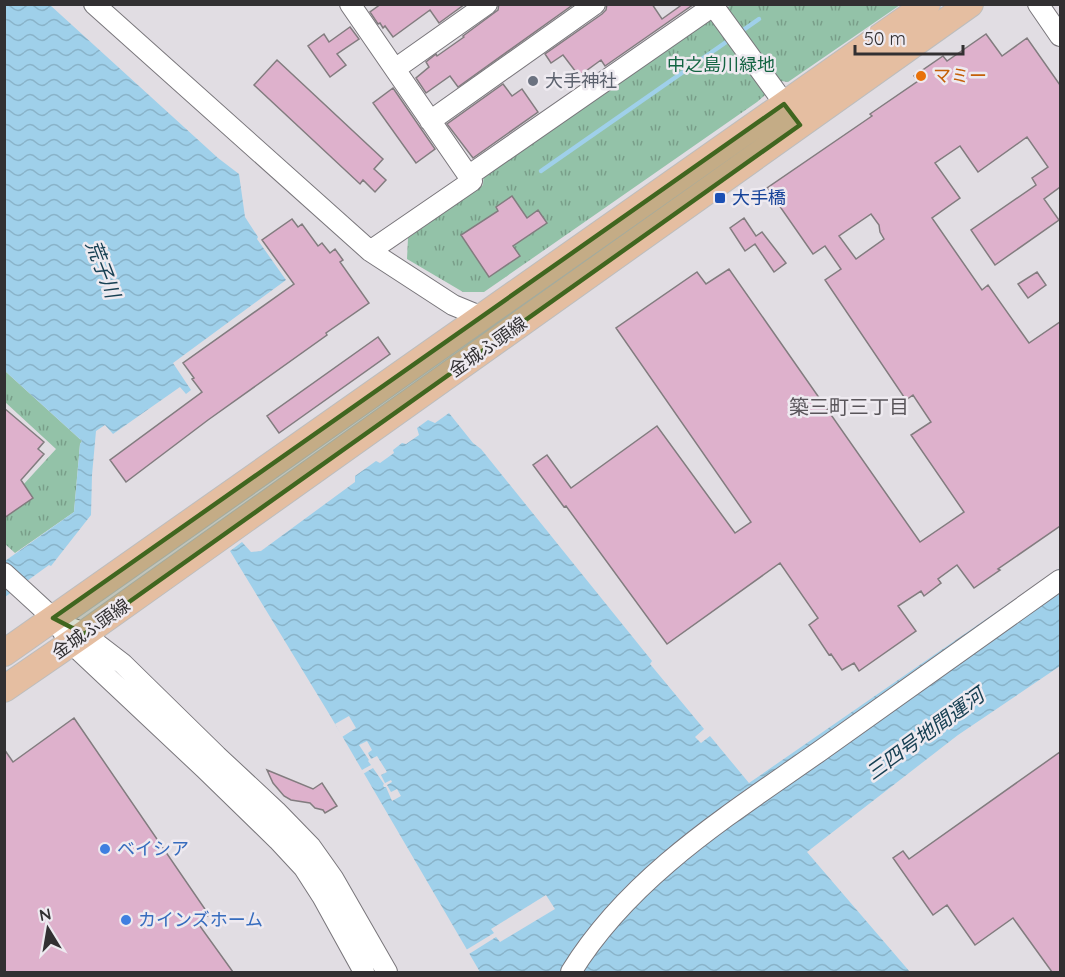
<svg xmlns="http://www.w3.org/2000/svg" width="1065" height="977" font-family="Quicksand,'Noto Sans JP',sans-serif">
<style>
.park{fill:url(#park-tufts)}
.water{fill:url(#water-waves)}
.pier{fill:#e1dde3}
.lines{fill:none;stroke-linecap:round;stroke-linejoin:round}
.stream{stroke:#9fd0ea;stroke-width:4.5}
.building{fill:#deb1cc;stroke:#827c7f;stroke-width:1.5;fill-rule:evenodd}
.minor-casing{stroke:#79767b;stroke-width:22}
.major-casing{stroke:#bdbdbd;stroke-width:28}
.minor{stroke:#fff;stroke-width:20}
.major{stroke:#e5bea1;stroke-width:26}
.marked{fill:#40661f;fill-opacity:0.2;stroke:#40661f;stroke-width:4.5;stroke-linejoin:round}
.food-dot{fill:#e8710a;stroke:#eeeaf0;stroke-width:2}
.worship-dot{fill:#6b7280;stroke:#eeeaf0;stroke-width:2}
.transit-dot{fill:#1a4fb4;stroke:#eeeaf0;stroke-width:2}
.shop-dot{fill:#3f7fe0;stroke:#eeeaf0;stroke-width:2}
.labels{text-anchor:middle;stroke-width:5;stroke-linejoin:round;paint-order:stroke}
.park-label{font-size:18px;fill:#136442;stroke:#eeeaf0}
.food-label{font-size:18px;fill:#c56008;stroke:#eeeaf0;text-anchor:start}
.worship-label{font-size:18px;fill:#5b616d;stroke:#eeeaf0;text-anchor:start}
.transit-label{font-size:18px;fill:#164399;stroke:#eeeaf0;text-anchor:start}
.street-label{font-size:18px;fill:#323032;stroke:#eeeaf0}
.shop-label{font-size:18px;fill:#366cbe;stroke:#eeeaf0;text-anchor:start}
.water-label{font-size:20px;font-style:italic;fill:#174053;stroke:#eeeaf0}
.neighbourhood-label{font-size:20px;fill:#59555a;stroke:#eeeaf0}
</style>
<defs>
<pattern id="park-tufts" width="24" height="20" patternUnits="userSpaceOnUse" patternTransform="scale(1.5)"><rect width="24" height="20" fill="#93c2a8"/><path d="M3 7l-1-3M5 7V3M7 7l1-3M15 17l-1-3M17 17v-4M19 17l1-3" fill="none" stroke="#799e89"/></pattern>
<pattern id="water-waves" width="16" height="10" patternUnits="userSpaceOnUse" patternTransform="scale(1.5)"><rect width="16" height="10" fill="#9fd0ea"/><path d="M0 5q4-4 8 0t8 0" fill="none" stroke="#89b3c9"/></pattern>
</defs>
<rect width="100%" height="100%" fill="#e1dde3"/>
<path class="park" d="M 732,5 L 900,5 L 788,82 L 781,81 L 757,102 L 484,292 L 463,292 L 407,259 L 408,238 L 483,185 L 484,170 L 698,20 Z
M 5,371 L 82,441 L 80,444 L 74,512 L 15,553 L 5,544 L 5,499 L 23,485 L 56,449 L 5,402 Z"/>
<path class="water" d="M 5,5 L 50,5 L 218,158 L 239,174 L 245,217 L 258,237 L 257,239 L 286,280 L 173,363 L 191,390 L 186,394 L 180,387 L 113,434 L 105,425 L 96,431 L 92,475 L 91,515 L 51,566 L 49,565 L 5,597 L 5,561 L 74,512 L 80,444 L 82,441 L 5,371 Z
M 449,413 L 473,443 L 481,449 L 652,661 L 650,664 L 704,729 L 695,737 L 701,743 L 710,736 L 749,783 L 1060,568 L 1060,666 L 958,735 L 807,852 L 910,972 L 480,972 L 331,717 L 230,551 L 242,542 L 251,552 L 261,551 L 355,482 L 355,476 L 376,461 L 380,463 L 394,453 L 393,450 L 402,443 L 406,444 L 419,435 L 417,428 L 428,420 L 435,423 Z"/>
<path class="pier" d="M 349,716 L 356,728 L 342,737 L 335,724 Z
M 367,741 L 372,750 L 368,753 L 371,759 L 377,756 L 387,772 L 381,775 L 385,783 L 391,780 L 392,782 L 387,785 L 391,792 L 397,789 L 401,796 L 392,801 L 386,787 L 384,787 L 383,785 L 384,784 L 373,768 L 363,774 L 360,771 L 371,765 L 368,761 L 369,760 L 359,745 Z
M 546,895 L 555,909 L 500,942 L 496,937 L 469,954 L 466,950 L 494,933 L 491,929 Z"/>
<g class="lines">
<path class="stream" d="M 739,33 L 759,19
M 541,171 L 732,38"/>
</g>
<path class="building" d="M 381,4 L 465,4 L 439,23 L 430,10 L 393,37 L 385,26 L 383,28 L 380,23 L 378,24 L 370,12 Z
M 499,4 L 574,4 L 458,87 L 450,76 L 426,93 L 416,78 L 429,67 L 426,62 L 436,54 L 437,56 L 464,37 L 463,36 L 494,13 L 498,10 Z
M 607,4 L 652,4 L 662,19 L 683,4 L 694,4 L 605,66 L 601,60 L 579,76 L 563,55 L 551,63 L 545,54 L 602,14 L 606,10 Z
M 350,27 L 359,39 L 337,54 L 346,65 L 330,77 L 308,46 L 324,34 L 329,42 Z
M 986,34 L 1002,56 L 1027,38 L 1060,85 L 1060,187 L 1044,199 L 1059,220 L 995,265 L 971,230 L 1036,185 L 1032,178 L 1048,167 L 1027,137 L 978,172 L 960,146 L 935,163 L 960,198 L 932,218 L 982,290 L 988,285 L 1029,343 L 1060,322 L 1060,526 L 998,569 L 1000,570 L 974,588 L 957,565 L 938,579 L 941,583 L 924,596 L 921,591 L 898,606 L 916,631 L 859,671 L 854,663 L 842,670 L 831,654 L 829,655 L 809,625 L 818,618 L 780,563 L 667,644 L 566,506 L 564,507 L 533,465 L 547,455 L 571,488 L 657,426 L 735,533 L 751,522 L 616,328 L 697,272 L 706,284 L 729,269 L 920,542 L 964,512 L 911,435 L 931,422 L 913,395 L 906,400 L 825,280 L 841,269 L 825,246 L 813,254 L 767,188 L 872,116 L 870,114 L 918,81 L 914,76 L 943,56 L 947,61 ZM 871,214 L 879,225 L 880,232 L 884,239 L 856,259 L 839,236 Z
M 277,60 L 383,159 L 374,169 L 386,180 L 375,192 L 363,180 L 360,184 L 254,85 Z
M 503,84 L 512,96 L 522,89 L 538,112 L 473,158 L 447,124 Z
M 393,88 L 435,149 L 416,163 L 373,103 Z
M 512,196 L 527,218 L 538,210 L 547,223 L 513,246 L 520,256 L 489,277 L 461,235 L 498,211 L 496,207 Z
M 744,218 L 756,236 L 762,232 L 786,263 L 774,272 L 755,244 L 745,251 L 730,228 Z
M 292,219 L 298,227 L 302,224 L 318,246 L 322,243 L 330,253 L 335,249 L 343,260 L 340,262 L 369,303 L 326,333 L 327,335 L 208,420 L 126,482 L 110,460 L 202,392 L 192,379 L 194,378 L 183,363 L 294,284 L 262,240 Z
M 1037,272 L 1046,285 L 1028,298 L 1018,284 Z
M 378,337 L 390,354 L 279,433 L 267,416 Z
M 4,408 L 44,442 L 38,449 L 44,454 L 21,480 L 33,498 L 4,518 Z
M 74,718 L 209,915 L 197,922 L 233,972 L 4,972 L 4,749 L 13,762 Z
M 1060,752 L 1060,972 L 1052,972 L 1013,918 L 975,945 L 947,905 L 933,915 L 893,858 L 903,851 L 909,859 Z
M 267,770 L 313,789 L 322,783 L 337,806 L 325,813 L 323,810 L 315,808 L 310,803 L 291,800 L 284,796 L 273,783 Z"/>
<g class="lines">
<g class="minor-casing">
<path id="minor" d="M 94,4 L 370,251 L 453,305 L 482,317
M 350,4 L 472,181 L 370,251
M 712,4 L 792,114
M 1038,4 L 1060,36
M 395,69 L 487,4
M 430,121 L 595,4
M 468,176 L 713,6
M 4,573 L 53,618 L 71,643 L 205,769 L 278,840 L 304,868 L 322,896 L 364,972
M 74,629 L 84,634 L 123,664 L 217,756 L 276,811 L 311,847 L 333,878 L 387,972
M 571,972 C 630,876 729,815 820,751 C 900,694 980,637 1060,580"/>
</g>
<g class="major-casing">
<path id="major" d="M 4,653 L 927,4
M 4,689 L 84,634 L 970,4"/>
</g>
<use href="#minor" class="minor"/>
<use href="#major" class="major"/>
</g>
<path class="marked" d="M 784,104 L 800,125 L 84,634 L 53,618 Z"/>
<circle class="food-dot" cx="921" cy="76" r="6"/>
<circle class="worship-dot" cx="533" cy="81" r="6"/>
<rect class="transit-dot" x="714" y="192" width="12" height="12" rx="3"/>
<g class="shop-dot">
<circle cx="105" cy="849" r="6"/>
<circle cx="126" cy="920" r="6"/>
</g>
<g class="labels">
<g class="park-label">
<text x="721" y="71">中之島川緑地</text>
</g>
<g class="food-label">
<text x="933" y="82">マミー</text>
</g>
<g class="worship-label">
<text x="545" y="87">大手神社</text>
</g>
<g class="transit-label">
<text x="732" y="204">大手橋</text>
</g>
<g class="street-label">
<text transform="translate(488 347) rotate(-35)" y="6">金城ふ頭線</text>
<text transform="translate(91 629) rotate(-35)" y="6">金城ふ頭線</text>
</g>
<g class="shop-label">
<text x="117" y="855">ベイシア</text>
<text x="138" y="926">カインズホーム</text>
</g>
<g class="water-label">
<text transform="translate(103 269) rotate(69)" y="7">荒子川</text>
<text transform="translate(925 734) rotate(-36)" y="7">三四号地間運河</text>
</g>
<g class="neighbourhood-label">
<text x="849" y="414">築三町三丁目</text>
</g>
</g>
<rect width="1065" height="977" fill="none" stroke="#323032" stroke-width="12"/>
<g transform="translate(48 929) rotate(349)" stroke="#eeeaf0" stroke-width="4.5" paint-order="stroke">
<path d="M0-4.5L10 22L0 15L-10 22Z" fill="#323032"/>
<text y="-9" font-size="16" font-weight="bold" text-anchor="middle" fill="#323032">N</text>
</g>
<path d="M855 45v9h108v-9" fill="none" stroke="#323032" stroke-width="3"/>
<text x="864" y="45" font-size="18" fill="#323032" stroke="#eeeaf0" stroke-width="4.5" paint-order="stroke">50 m</text>
</svg>
